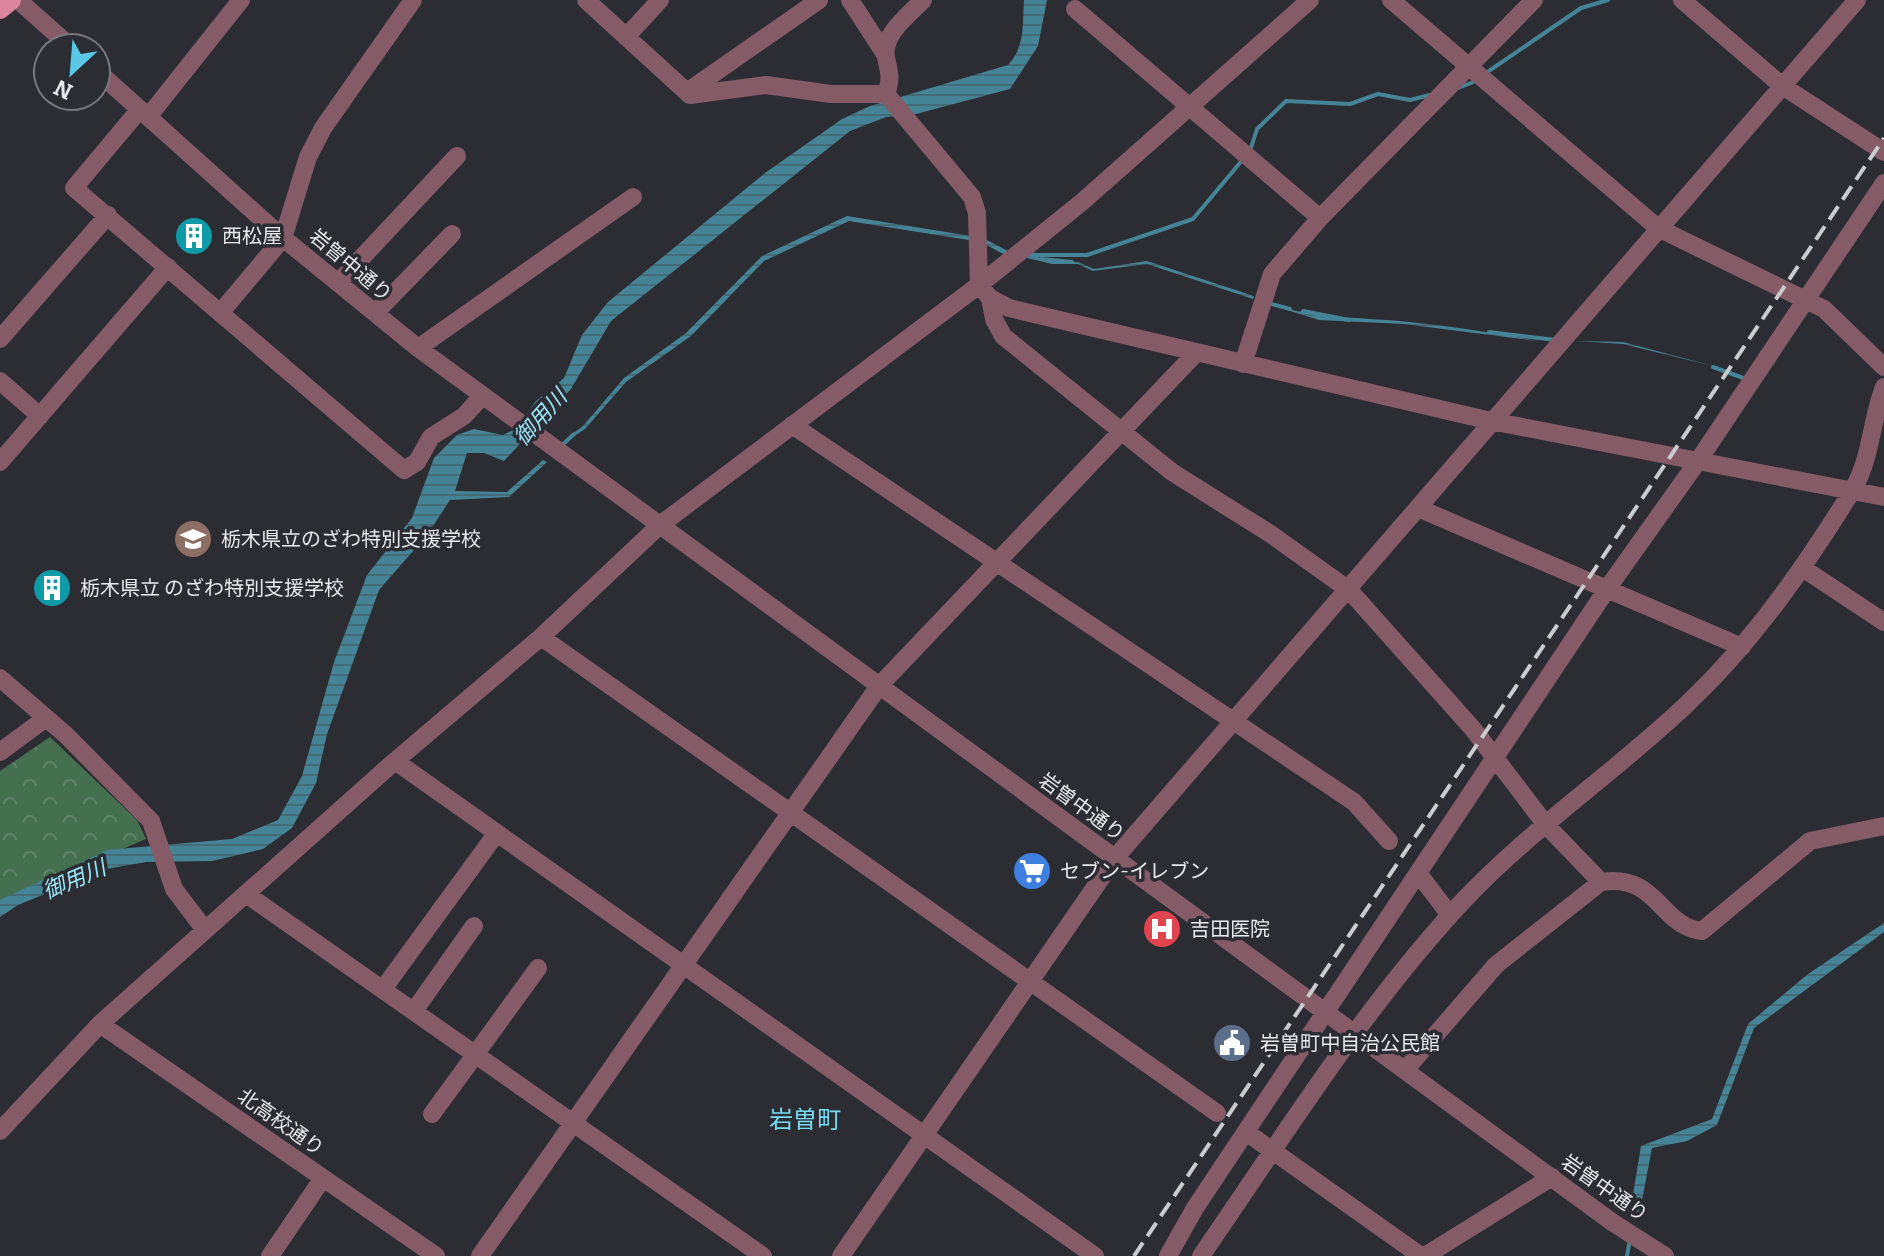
<svg xmlns="http://www.w3.org/2000/svg" width="1884" height="1256" font-family="Bitter,'Noto Sans JP',serif">
<style>
.forest{fill:url(#forest-crowns)}
.water{fill:url(#water-rules)}
.lines{fill:none;stroke-linecap:round;stroke-linejoin:round}
.stream{stroke:#458496;stroke-width:4}
.minor{stroke:#855b67;stroke-width:18}
.major{stroke:#dc859f;stroke-width:20}
.rail{stroke:#cacbcf;stroke-width:4;stroke-dasharray:16 8;stroke-linecap:butt}
.labels{text-anchor:middle;stroke-width:7;stroke-linejoin:round;paint-order:stroke}
.poi-label{font-size:20px;fill:#e7e8ec;stroke:#2c2d33;text-anchor:start}
.street-label{font-size:20px;fill:#e7e8ec;stroke:#2c2d33}
.water-label{font-size:22px;font-style:italic;fill:#99e5fa;stroke:#2c2d33}
.quarter-label{font-size:24px;fill:#76daf3;stroke:#2c2d33}
</style>
<defs>
<pattern id="forest-crowns" width="20" height="18" patternUnits="userSpaceOnUse" patternTransform="scale(2)"><rect width="20" height="18" fill="#457050"/><path d="M2 6a3 3 0 1 1 6 0M12 15a3 3 0 1 1 6 0" fill="none" stroke="#608469"/></pattern>
<pattern id="water-rules" width="6" height="5" patternUnits="userSpaceOnUse" patternTransform="scale(2)"><rect width="6" height="5" fill="#458496"/><path d="M0 2.5h6" fill="none" stroke="#456b76"/></pattern>
</defs>
<rect width="100%" height="100%" fill="#2c2d33"/>
<path class="forest" d="M 50,737 L 137,820 L 146,839 L 0,901 L 0,771 Z"/>
<path class="water" d="M 1024,0 L 1047,0 L 1038,46 L 1010,89 L 916,114 L 886,117 L 850,131 L 611,321 L 571,389 L 504,461 L 484,453 L 467,453 L 455,491 L 507,492 L 543,460 L 547,462 L 509,497 L 450,500 L 427,535 L 379,590 L 327,734 L 316,783 L 292,828 L 263,849 L 212,861 L 146,862 L 106,869 L 18,905 L 0,917 L 0,900 L 107,850 L 232,839 L 278,820 L 302,776 L 334,662 L 367,575 L 412,518 L 434,458 L 457,435 L 474,429 L 503,435 L 517,428 L 536,401 L 564,378 L 582,335 L 608,302 L 765,173 L 842,119 L 870,106 L 1008,65 C 1026,45 1022,25 1024,0 Z
M 847,216 L 983,238 L 1008,251 L 1005,255 L 981,242 L 849,221 L 764,261 L 691,336 L 626,382 L 585,429 L 573,437 L 571,435 L 583,426 L 624,378 L 686,333 L 762,256 Z
M 1026,253 L 1052,262 L 1078,262 L 1094,269 L 1147,261 L 1254,296 L 1253,299 L 1147,264 L 1093,271 L 1078,264 L 1052,264 L 1023,257 Z
M 1268,304 C 1318,319 1358,317 1409,322 C 1452,326 1495,333 1537,341 L 1404,324 L 1319,320 Z
M 1576,341 L 1623,342 L 1717,367 L 1623,344 Z
M 1884,923 L 1884,932 L 1754,1028 L 1717,1125 L 1687,1141 L 1652,1148 L 1639,1216 L 1630,1213 L 1641,1146 L 1712,1119 L 1748,1024 L 1808,974 Z"/>
<g class="lines">
<path class="stream" d="M 1486,73 L 1581,8 L 1608,0
M 1458,88 L 1476,81
M 1250,151 L 1257,129 L 1286,101 L 1350,104 L 1378,94 L 1410,100 L 1430,95
M 1028,255 L 1087,255 L 1193,219 L 1244,158
M 1041,259 L 1072,262
M 1268,303 L 1290,309
M 1303,311 L 1349,320
M 1489,332 L 1556,340
M 1713,367 L 1746,379
M 560,447 L 574,434
M 1627,1256 L 1630,1239"/>
<path class="minor" d="M 18,0 L 72,48
M 586,0 L 690,95 L 766,85 L 831,94 L 886,94
M 850,0 L 885,54
M 1391,0 L 1658,228 L 1824,309 L 1884,367
M 1682,0 L 1781,85 L 1884,152
M 1075,9 L 1320,218
M 626,37 L 660,0
M 96,70 L 283,238 L 418,348 L 1612,1222 L 1665,1256
M 687,92 L 819,0
M 886,94 L 972,197 L 977,213 L 979,285 L 990,298 L 1009,308 L 1491,421 L 1884,497
M 886,94 C 892,78 889,72 886,57 C 882,34 909,15 923,0
M 140,109 L 74,188 L 404,470 L 417,462 L 431,437 L 464,416 L 482,396
M 148,117 L 241,0
M 338,283 L 457,156
M 990,298 L 994,319 L 1003,336 L 1172,472 L 1272,535 L 1349,590 L 1473,729 L 1546,825 L 1601,882 C 1658,873 1659,926 1702,931 L 1810,841 L 1884,826
M 221,312 L 283,238 L 308,157 L 323,128 L 413,0
M 375,313 L 452,234
M 0,339 L 108,215
M 418,348 L 633,197
M 1243,364 L 1272,274 L 1320,218 L 1534,0
M 0,381 L 40,416
M 792,425 L 1354,802 L 1389,841
M 0,462 L 168,267
M 1418,508 L 1742,647
M 1804,569 L 1884,622
M 541,637 L 1217,1113
M 0,678 L 66,735 L 151,821 L 174,889 L 205,930
M 0,752 L 46,718
M 395,761 L 1095,1256
M 1418,873 L 1450,915
M 246,894 L 763,1256
M 383,989 L 496,834
M 414,1011 L 474,926
M 100,1024 L 436,1256
M 1405,1070 L 1496,965 L 1601,882
M 432,1114 L 538,968
M 0,1131 L 100,1024 L 395,761 L 541,637 L 660,525 L 979,285 L 1082,202 L 1310,0
M 1246,1132 L 1421,1256
M 270,1256 L 323,1178
M 480,1256 L 879,686 L 1196,353
M 841,1256 L 1115,858 L 1857,0
M 1168,1256 L 1195,1208 L 1607,589 L 1698,461 L 1884,183
M 1201,1256 C 1284,1136 1363,1008 1463,901 C 1531,829 1614,773 1686,705 C 1753,642 1804,568 1852,491 C 1871,461 1871,420 1884,387
M 1425,1256 L 1552,1177"/>
<path class="major" d="M 0,9 L 11,0"/>
<path class="rail" d="M 1134,1256 L 1884,138"/>
</g>
<defs>
<g id="building-disc" transform="scale(2)"><circle r="9.5" fill="#0f9aa8" stroke="#2c2d33"/><path d="M-4-6H4V6H1V3H-1V6H-4ZM-2.5-4.3h1.7v1.8h-1.7ZM.8-4.3h1.7v1.8H.8ZM-2.5-1h1.7V.8h-1.7ZM.8-1h1.7V.8H.8Z" fill="#fff"/></g>
<g id="school-disc" transform="scale(2)"><circle r="9.5" fill="#8d6e63" stroke="#2c2d33"/><path d="M0-5L7-2L0 1L-7-2ZM-4 1L0 2.5L4 1V4Q0 6-4 4Z" fill="#fff"/></g>
<g id="supermarket-disc" transform="scale(2)"><circle r="9.5" fill="#3f7fe0" stroke="#2c2d33"/><path d="M-6-5.5h2.5l.6 2H6L4.5 2H-2.5L-4.4-4H-6ZM-1.5 3.2a1.3 1.3 0 1 0 .1 0ZM3 3.2a1.3 1.3 0 1 0 .1 0Z" fill="#fff"/></g>
<g id="hospital-disc" transform="scale(2)"><circle r="9.5" fill="#e0444e" stroke="#2c2d33"/><path d="M-5-5h3v3.5h4V-5h3V5h-3V1.5h-4V5h-3Z" fill="#fff"/></g>
<g id="civic-disc" transform="scale(2)"><circle r="9.5" fill="#5c6f8a" stroke="#2c2d33"/><path d="M-.6-6.5H3V-4.5H.6V-3L4-1V1h2V6H-6V1h2V-1L-.6-3ZM-1.2 2.5V6h2.4V2.5Z" fill="#fff"/></g>
</defs>
<g fill-rule="evenodd">
<use href="#building-disc" x="194" y="236"/>
<use href="#school-disc" x="193" y="539"/>
<use href="#building-disc" x="52" y="588"/>
<use href="#supermarket-disc" x="1032" y="871"/>
<use href="#hospital-disc" x="1162" y="929"/>
<use href="#civic-disc" x="1232" y="1043"/>
</g>
<g class="labels">
<g class="poi-label">
<text x="222" y="243">西松屋</text>
<text x="221" y="546">栃木県立のざわ特別支援学校</text>
<text x="80" y="595">栃木県立 のざわ特別支援学校</text>
<text x="1060" y="878">セブン-イレブン</text>
<text x="1190" y="936">吉田医院</text>
<text x="1260" y="1050">岩曽町中自治公民館</text>
</g>
<g class="street-label">
<text transform="translate(351 265) rotate(40)" y="7">岩曽中通り</text>
<text transform="translate(1082 807) rotate(36)" y="7">岩曽中通り</text>
<text transform="translate(281 1122) rotate(35)" y="7">北高校通り</text>
<text transform="translate(1605 1188) rotate(35)" y="7">岩曽中通り</text>
</g>
<g class="water-label">
<text transform="translate(540 417) rotate(-48)" y="8">御用川</text>
<text transform="translate(74 879) rotate(-23)" y="8">御用川</text>
</g>
<g class="quarter-label">
<text x="805" y="1128">岩曽町</text>
</g>
</g>
<g transform="translate(72 72) rotate(206)"><circle r="38" fill="#2c2d33" stroke="#77787d" stroke-width="2"/>
<path d="M0-6L14 30L0 20L-14 30Z" fill="#58c8e4"/>
<text y="-12" font-size="22" font-weight="bold" text-anchor="middle" fill="#e7e8ec">N</text>
</g>
</svg>
